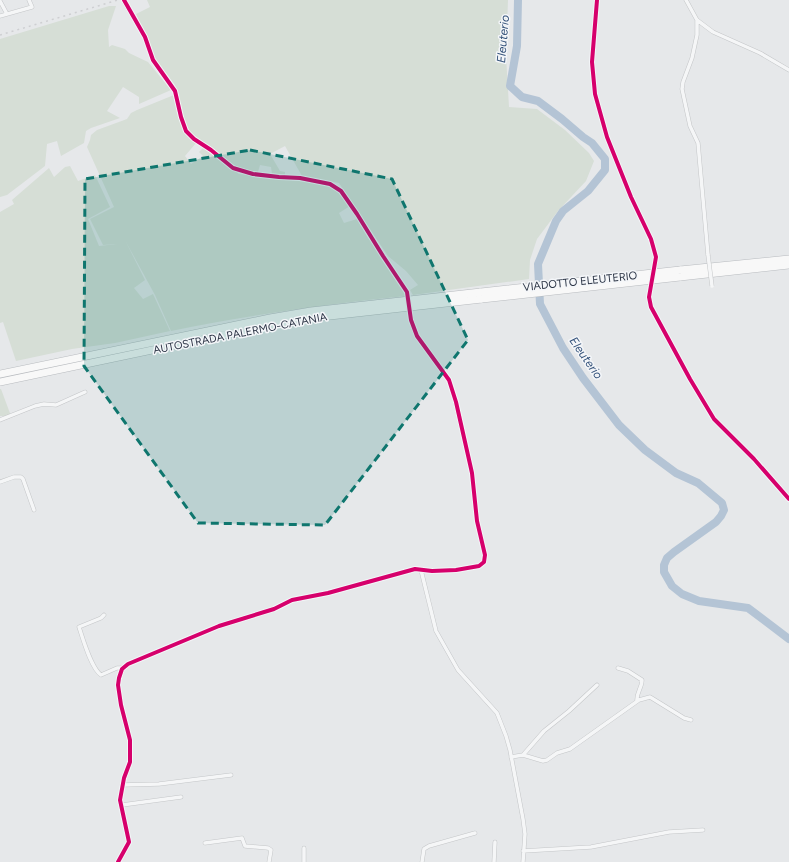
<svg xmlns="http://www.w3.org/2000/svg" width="789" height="862" font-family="Figtree,sans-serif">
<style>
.green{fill:#d6ded6}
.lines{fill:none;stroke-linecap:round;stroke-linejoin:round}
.river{stroke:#b4c4d5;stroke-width:8}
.street-tunnel{stroke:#c1c4c9;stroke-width:3.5;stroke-dasharray:3.5 2;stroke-linecap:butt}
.street-casing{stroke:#c4c6c8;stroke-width:4.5}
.highway-casing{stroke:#b8bbbf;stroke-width:8}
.street{stroke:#f5f6f7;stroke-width:3.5}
.highway{stroke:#f8f8f8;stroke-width:7}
.rail{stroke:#cecfd2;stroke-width:1.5;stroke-dasharray:2 4;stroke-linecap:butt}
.street-bridge-casing{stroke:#c4c6c8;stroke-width:4.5;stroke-linecap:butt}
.highway-bridge-casing{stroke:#b8bbbf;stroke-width:8;stroke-linecap:butt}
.street-bridge{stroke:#f5f6f7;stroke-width:3.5}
.highway-bridge{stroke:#f8f8f8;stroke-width:7}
.cycleway-casing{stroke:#f4f6f9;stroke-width:6}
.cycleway{stroke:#d6006c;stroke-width:4}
.marked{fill:#0f766e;fill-opacity:0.2;stroke:#0f766e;stroke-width:3;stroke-dasharray:8 5;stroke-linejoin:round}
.labels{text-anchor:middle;stroke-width:3;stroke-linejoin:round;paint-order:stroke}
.street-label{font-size:11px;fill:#2b3445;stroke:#f4f6f9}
.water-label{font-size:12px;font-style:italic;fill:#34527a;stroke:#f4f6f9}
</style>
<rect width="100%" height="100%" fill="#e6e8ea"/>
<path class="green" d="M 147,0 L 508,0 L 506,56 L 509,107 L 537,109 L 565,130 L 589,153 L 594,161 L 586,181 L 558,211 L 537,239 L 530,260 L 529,279 L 413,295 L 410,290 L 418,285 L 406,271 L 388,256 L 339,183 L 302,176 L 285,146 L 270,154 L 280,171 L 285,172 L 285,175 L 272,174 L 271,167 L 260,165 L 258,172 L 245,170 L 232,164 L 190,132 L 185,121 L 175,85 L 155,58 L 136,14 L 150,7 Z
M 109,6 L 116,6 L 108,30 L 109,47 L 112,45 L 125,49 L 129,53 L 148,62 L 171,90 L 139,104 L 139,97 L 123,87 L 107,111 L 120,118 L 91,128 L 86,131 L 84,143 L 61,156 L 57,141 L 47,144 L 45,166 L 7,195 L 0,197 L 0,39 Z
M 174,95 C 182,116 176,127 196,143 L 185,156 L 191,164 L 203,156 L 199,152 L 203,148 L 239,174 L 324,184 C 336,189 342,196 350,206 L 339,213 L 344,223 L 357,219 L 368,238 L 372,242 L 378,253 L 393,272 L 406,296 C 327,304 248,315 171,331 L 155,295 L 126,242 L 145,280 L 134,288 L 143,299 L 153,294 L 170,331 L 115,343 L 72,349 L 16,361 L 3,322 L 0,323 L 0,212 L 14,204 L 12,200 L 49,168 L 54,177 L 65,167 L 70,166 L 78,181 L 95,175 L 110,207 L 88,219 L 99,246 L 117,244 L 103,245 L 90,219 L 114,207 L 87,147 L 90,140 L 91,135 L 97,130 L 127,119 L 131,113 L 137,110 Z
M 0,389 L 1,389 L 11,416 L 0,416 Z"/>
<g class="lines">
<path class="river" d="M 518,0 L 517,46 L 510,86 L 522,97 L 538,101 L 562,119 L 583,137 L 592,143 L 605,159 L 605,170 L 588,191 L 563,211 L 556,221 L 538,264 L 540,304 L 563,348 L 583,378 L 619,425 L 645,450 L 676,473 L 698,483 L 722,503 L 724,510 L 721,516 L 716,522 L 674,552 L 667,558 L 664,565 L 664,572 L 672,586 L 682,594 L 699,601 L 748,608 L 789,639"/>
<path class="street-tunnel" d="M 409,306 L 411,317"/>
<g class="street-casing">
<path id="street" d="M 597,0 L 592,62 L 595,94 L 607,137 L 631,197 L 651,239 L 656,257 L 654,273
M 686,0 L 697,20 L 697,35 L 692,58 L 683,82 L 682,89 L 690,126 L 698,143 L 708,255
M 0,1 L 7,14
M 125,3 L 145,37 L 153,60 L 175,91 L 181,117 L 186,131 L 194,139 L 211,150 L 233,168 L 253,174 L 279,177 L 300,178 L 330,184 L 341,191 L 357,214 L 383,256 L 407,292
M 0,16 L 32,7 L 29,0
M 697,20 L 713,32 L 760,53 L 789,70
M 652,281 L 649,297 L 651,307 L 690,379 L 714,419 L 754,459 L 789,499
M 0,420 L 35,406 L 44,404 L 56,405 L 85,392
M 0,482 L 14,477 L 21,477 L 23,479 L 34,510
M 421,570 L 436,631 L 458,670 L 497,713 L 506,736 L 510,750 L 523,819 L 525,834 L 523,862
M 104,615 L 101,618 L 79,627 C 83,639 91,668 101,675 L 117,668 L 123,668
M 618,668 L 628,671 L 642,680 C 642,688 636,693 637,701
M 523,755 L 544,731 L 569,711 L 597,685
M 511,757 L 523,755 L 543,761 L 547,760 L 557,753 L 570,749 L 639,700 L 650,697 L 684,718 L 691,720
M 122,785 L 159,784 L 231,775
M 122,805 L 181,797
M 205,843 L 242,838 L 245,846 L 268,848 L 271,850 L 269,862
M 304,848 L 304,862
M 523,851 L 591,847 L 669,832 L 703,830
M 118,862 L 129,842 L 120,800 L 124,778 L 130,762 L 130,740 L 121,705 L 118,685 L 119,678 L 123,668 L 128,664 L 145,657 L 219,626 L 274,609 L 292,600 L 328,593 L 415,569 L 432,571 L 456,570 L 479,566 L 484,562 L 485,555 L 477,521 L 472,473 L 454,396 L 449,380 L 417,336 L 413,327 L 411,317
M 422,862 L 424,849 L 429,846 L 475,833
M 494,862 L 495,842"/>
</g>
<g class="highway-casing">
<path id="highway" d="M 680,270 L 789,259
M 680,277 L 789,265
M 0,374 L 270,318 L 311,311 L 481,292
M 0,382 L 271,325 L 312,318 L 482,299"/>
</g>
<use href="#street" class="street"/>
<use href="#highway" class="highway"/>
<path class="rail" d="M 0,35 L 118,0"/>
<g class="street-bridge-casing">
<path id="street-bridge" d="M 708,255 L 712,286"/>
</g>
<g class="highway-bridge-casing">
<path id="highway-bridge" d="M 481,292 L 680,270
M 482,299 L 680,277"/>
</g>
<use href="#street-bridge" class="street-bridge"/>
<use href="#highway-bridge" class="highway-bridge"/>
<g class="cycleway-casing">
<path id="cycleway" d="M 597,0 L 592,62 L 595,94 L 607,137 L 631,197 L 651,239 L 656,257 L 649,297 L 651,307 L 690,379 L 714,419 L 754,459 L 789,499
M 118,862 L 129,842 L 120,800 L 124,778 L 130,762 L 130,740 L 121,705 L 118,685 L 119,678 L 122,669 L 128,664 L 219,626 L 274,609 L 292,600 L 328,593 L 415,569 L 432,571 L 456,570 L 479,566 L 484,562 L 485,555 L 477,521 L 472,473 L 456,402 L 449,380 L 417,336 L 411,320 L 407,292 L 383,256 L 357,214 L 341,191 L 330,184 L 300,178 L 279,177 L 253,174 L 233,168 L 211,150 L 194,139 L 186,131 L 181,117 L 175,91 L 153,60 L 145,37 L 124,0"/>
</g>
<use href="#cycleway" class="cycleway"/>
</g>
<path class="marked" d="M 250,150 L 392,179 L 468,340 L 325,525 L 198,523 L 84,366 L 85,179 Z"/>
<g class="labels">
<g class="street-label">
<text transform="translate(580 281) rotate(-6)" y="4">VIADOTTO ELEUTERIO</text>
<text transform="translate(240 333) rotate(-11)" y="4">AUTOSTRADA PALERMO-CATANIA</text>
</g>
<g class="water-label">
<text transform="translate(503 39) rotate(-85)" y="4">Eleuterio</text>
<text transform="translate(586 358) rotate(55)" y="4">Eleuterio</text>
</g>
</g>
</svg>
